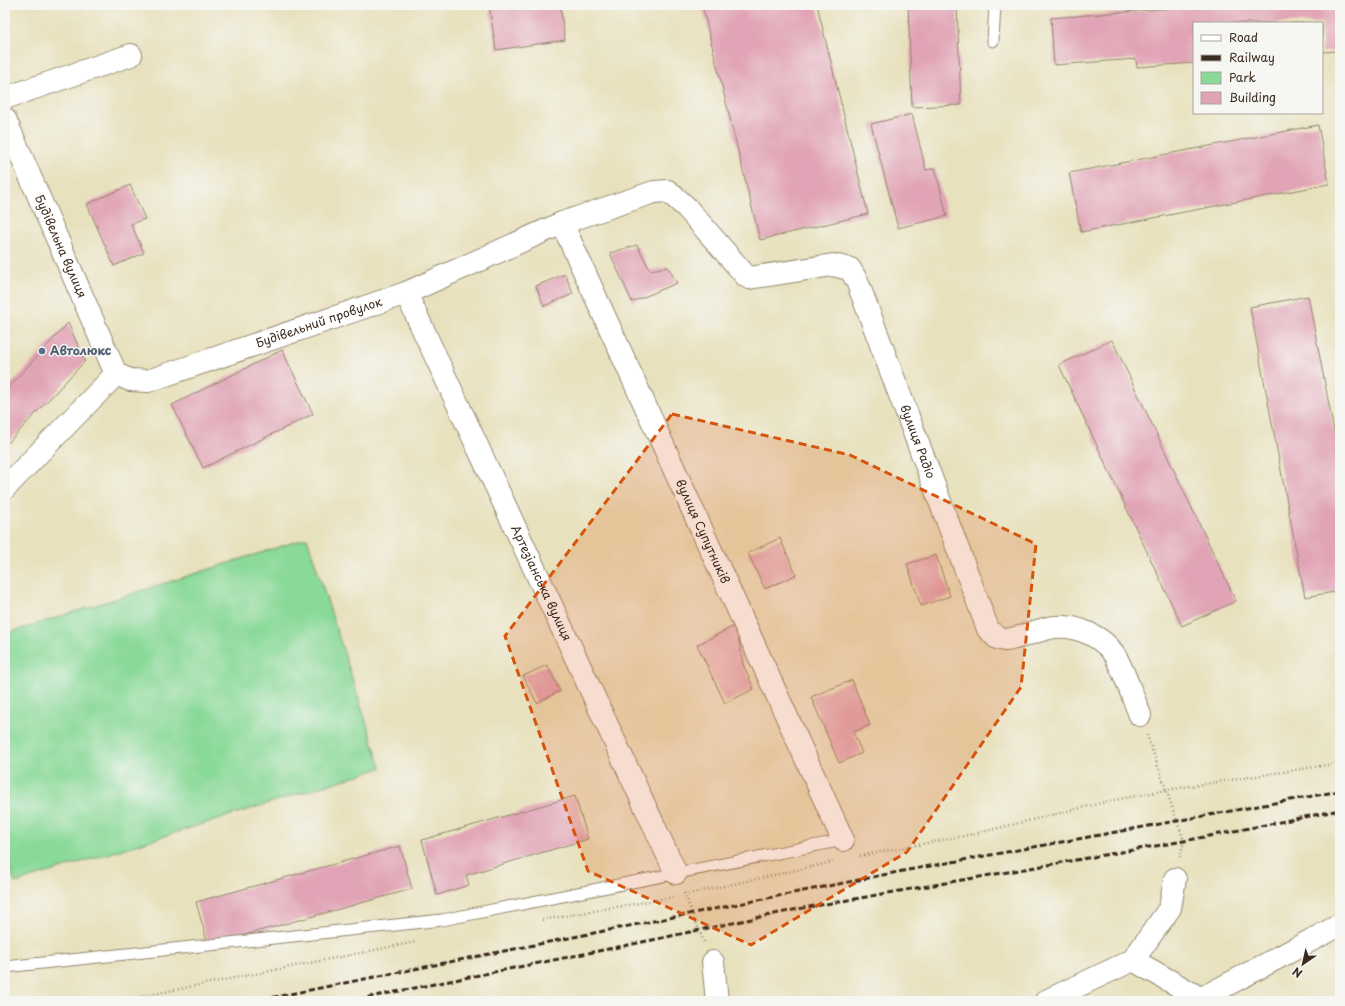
<svg xmlns="http://www.w3.org/2000/svg" width="1345" height="1006" font-family="'Playpen Sans',sans-serif">
<style>
.green{fill:#89d998;stroke:#62825b}
.building{fill:#e1a4b6}
.lines{fill:none;stroke-linecap:round;stroke-linejoin:round}
.service-casing{stroke:#92866e;stroke-width:13}
.minor-casing{stroke:#92866e;stroke-width:24}
.path{stroke:#92866e;stroke-width:2.5;stroke-dasharray:1 3;stroke-linecap:butt}
.service{stroke:#fff;stroke-width:11}
.minor{stroke:#fff;stroke-width:22}
.rail{stroke:#3b2a1e;stroke-width:3;stroke-dasharray:6 3;stroke-linecap:butt}
.marked{fill:#d7540e;fill-opacity:0.2;stroke:#d7540e;stroke-width:3;stroke-dasharray:8 5;stroke-linejoin:round}
.service-dot{fill:#5c6f8a;stroke:#f6f6f2;stroke-width:1.5}
.labels{text-anchor:middle;stroke-width:3;stroke-linejoin:round;paint-order:stroke}
.street-label{font-size:12px;fill:#3b2a1e;stroke:#f6f6f2}
.service-label{font-size:12px;font-weight:bold;fill:#4e5e75;stroke:#f6f6f2;text-anchor:start}
</style>
<rect width="100%" height="100%" fill="#f6f6f2"/>
<filter id="ink" filterUnits="userSpaceOnUse"><feTurbulence type="fractalNoise" baseFrequency=".025" numOctaves="2"/><feDisplacementMap in="SourceGraphic" scale="8" xChannelSelector="R" yChannelSelector="G"/><feConvolveMatrix kernelMatrix="1 2 1 2 8 2 1 2 1" color-interpolation-filters="sRGB"/></filter>
<filter id="wash" filterUnits="userSpaceOnUse"><feTurbulence type="fractalNoise" baseFrequency=".012" numOctaves="4" result="noise"/><feDisplacementMap in="SourceGraphic" scale="16" xChannelSelector="R" yChannelSelector="G"/><feGaussianBlur stdDeviation="0.9" result="paint"/><feColorMatrix in="noise" values="0 0 0 0 0 0 0 0 0 0 0 0 0 0 0 0 0 1.4 0 .05"/><feComposite in="paint" operator="in"/></filter>
<g filter="url(#wash)">
<rect width="100%" height="100%" fill="#e8e1bd"/>
<path class="green" d="M 307,538 L 381,768 L 15,883 L 5,852 L 5,634 Z"/>
<g id="blocks">
<path class="building" d="M 489,5 L 560,5 L 565,40 L 496,50 Z
M 702,5 L 817,5 L 868,214 L 760,240 Z
M 908,5 L 957,5 L 961,105 L 912,107 Z
M 1211,5 L 1340,5 L 1340,51 L 1322,52 L 1322,23 L 1194,23 L 1194,63 L 1137,67 L 1136,59 L 1054,65 L 1051,18 Z
M 912,114 L 926,170 L 935,168 L 947,216 L 898,228 L 871,124 Z
M 1318,125 L 1329,184 L 1081,232 L 1069,173 Z
M 130,185 L 145,219 L 131,224 L 144,253 L 114,266 L 87,204 Z
M 637,245 L 650,270 L 668,267 L 677,283 L 632,302 L 610,253 Z
M 565,274 L 573,294 L 544,306 L 536,286 Z
M 1308,296 L 1340,462 L 1340,591 L 1305,597 L 1250,307 Z
M 68,323 L 85,361 L 5,446 L 5,391 Z
M 1112,340 L 1236,601 L 1182,626 L 1059,365 Z
M 282,350 L 313,414 L 203,468 L 172,405 Z
M 780,538 L 796,575 L 765,589 L 748,553 Z
M 936,555 L 950,596 L 921,606 L 907,564 Z
M 736,625 L 743,664 L 754,689 L 725,703 L 697,645 Z
M 547,665 L 560,691 L 537,703 L 523,676 Z
M 852,680 L 870,725 L 853,732 L 862,753 L 839,763 L 811,697 Z
M 575,796 L 588,839 L 466,875 L 469,885 L 437,895 L 422,840 Z
M 400,846 L 412,889 L 208,945 L 196,902 Z"/>
</g>
</g>
<g filter="url(#ink)">
<use href="#blocks" fill-opacity="0" stroke="#92866e" stroke-width="1"/>
<g class="lines">
<g class="service-casing">
<path id="service" d="M 993,41 L 995,5
M 5,967 L 442,920 L 843,840"/>
</g>
<g class="minor-casing">
<g id="minor">
<path d="M 5,98 L 131,55"/>
<path id="s1" d="M 5,119 L 116,374"/>
<path id="s2" d="M 562,223 L 843,840"/>
<path id="s3" d="M 406,293 L 676,873"/>
<path id="s4" d="M 116,374 L 130,380 L 148,381 L 406,293 L 562,223 L 654,192 L 668,191 L 686,207 L 746,276 L 749,278 L 833,265 L 850,269 L 857,281 L 988,629 L 997,638 L 1005,640 C 1022,638 1038,629 1055,627 C 1076,625 1102,636 1114,654 C 1123,668 1133,698 1140,715"/>
<path d="M 5,488 L 116,374"/>
<path d="M 1133,960 L 1205,1001"/>
<path d="M 713,962 L 717,1001"/>
<path d="M 1202,998 L 1340,925"/>
<path d="M 1046,1001 L 1133,960 L 1170,908 L 1175,879"/>
</g>
</g>
<path class="path" d="M 1147,735 L 1184,841 L 1180,857
M 860,856 L 974,834 L 1105,802 L 1166,790 L 1340,763
M 684,893 L 704,942
M 688,894 L 833,862
M 542,920 L 673,897
M 119,1001 L 415,942"/>
<use href="#service" class="service"/>
<use href="#minor" class="minor"/>
<path class="rail" d="M 255,1001 L 903,871 L 1340,791
M 350,1001 L 638,943 L 803,908 L 1184,841 L 1340,810"/>
</g>
</g>
<path class="marked" d="M 672,414 L 850,455 L 1036,544 L 1021,687 L 907,852 L 751,945 L 588,871 L 505,636 Z"/>
<circle class="service-dot" cx="42" cy="351" r="4"/>
<g class="labels">
<g class="street-label">
<text dy="4" stroke="none"><textPath href="#s1" startOffset="139">Будівельна вулиця</textPath></text>
<text dy="4" stroke="none"><textPath href="#s4" startOffset="214">Будівельний провулок</textPath></text>
<text dy="4" stroke="none"><textPath href="#s4" startOffset="995">вулиця Радіо</textPath></text>
<text dy="4" stroke="none"><textPath href="#s2" startOffset="339">вулиця Супутників</textPath></text>
<text dy="4" stroke="none"><textPath href="#s3" startOffset="320">Артезіанська вулиця</textPath></text>
</g>
<g class="service-label">
<text x="50" y="355">Автолюкс</text>
</g>
</g>
<rect width="1345" height="1006" fill="none" stroke="#f6f6f2" stroke-width="20"/>
<rect x="1193" y="22" width="130" height="92" fill="#f6f6f2" stroke="#aba49d"/>
<rect x="1201" y="35" width="20" height="6" fill="#ffffff" stroke="#aba49d"/>
<text x="1229" y="42" font-size="12" fill="#3b2a1e">Road</text>
<rect x="1201" y="55" width="20" height="6" fill="#3b2a1e" stroke="#aba49d"/>
<text x="1229" y="62" font-size="12" fill="#3b2a1e">Railway</text>
<rect x="1201" y="72" width="20" height="12" fill="#89d998" stroke="#aba49d"/>
<text x="1229" y="82" font-size="12" fill="#3b2a1e">Park</text>
<rect x="1201" y="92" width="20" height="12" fill="#e1a4b6" stroke="#aba49d"/>
<text x="1229" y="102" font-size="12" fill="#3b2a1e">Building</text>
<g transform="translate(1303 964) rotate(214)" stroke="#f6f6f2" stroke-width="3" paint-order="stroke">
<path d="M0-3L7 15L0 10L-7 15Z" fill="#3b2a1e"/>
<text y="-6" font-size="11" font-weight="bold" text-anchor="middle" fill="#3b2a1e">N</text>
</g>
</svg>
